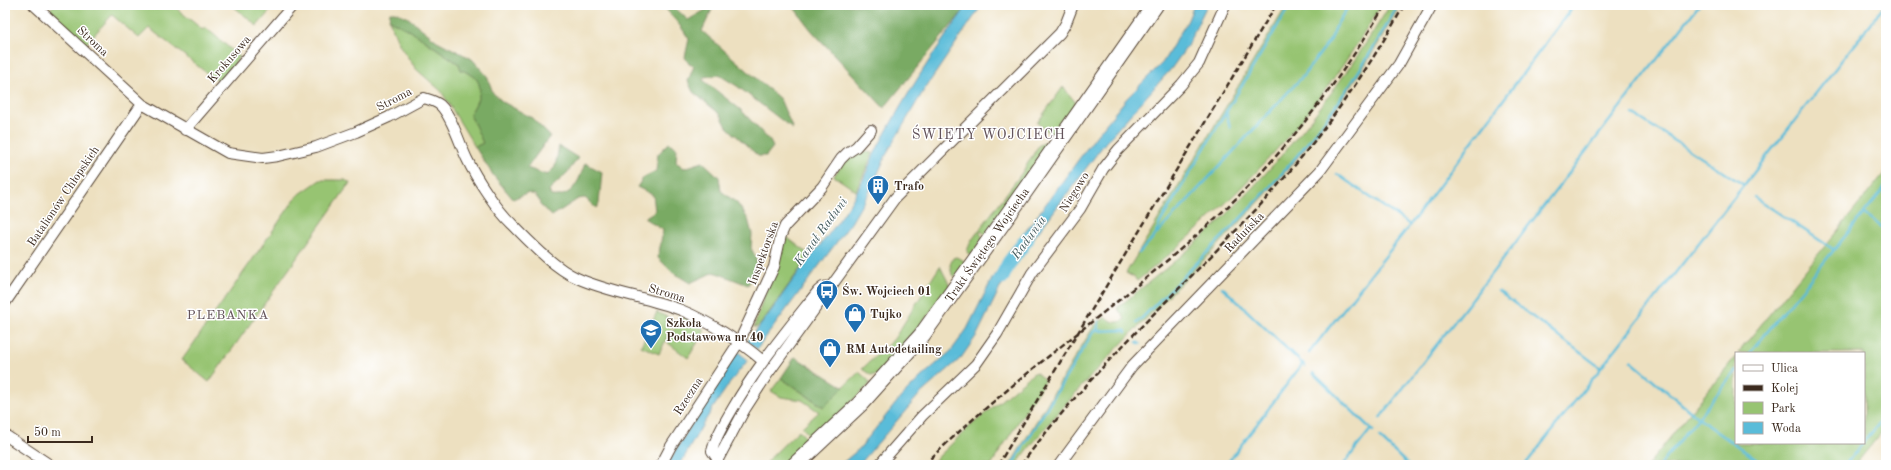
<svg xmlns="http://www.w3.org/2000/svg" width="1891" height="470" font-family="'Old Standard TT',serif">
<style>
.green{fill:#97c472;stroke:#697748}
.forest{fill:#79aa64;stroke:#5a6a41}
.water{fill:#5abcd9;stroke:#4a737c}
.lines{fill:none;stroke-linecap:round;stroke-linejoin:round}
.stream{stroke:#5abcd9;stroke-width:2.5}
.river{stroke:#5abcd9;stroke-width:15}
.minor-casing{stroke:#564536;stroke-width:12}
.primary-casing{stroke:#564536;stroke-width:18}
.minor{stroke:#fff;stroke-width:10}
.primary{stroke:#fff;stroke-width:16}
.rail{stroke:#3b2a1e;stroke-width:2.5;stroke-dasharray:6 3;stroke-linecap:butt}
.labels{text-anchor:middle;stroke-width:3;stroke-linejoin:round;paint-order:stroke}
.street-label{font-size:12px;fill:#3b2a1e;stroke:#fff}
.poi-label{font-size:12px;font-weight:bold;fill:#3b2a1e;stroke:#fff;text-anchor:start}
.water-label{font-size:13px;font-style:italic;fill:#465d5f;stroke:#fff}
.neighbourhood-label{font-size:13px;letter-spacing:1px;fill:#63535a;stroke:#fff}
.quarter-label{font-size:14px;letter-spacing:1px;fill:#63535a;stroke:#fff}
</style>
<rect width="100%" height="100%" fill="#fff"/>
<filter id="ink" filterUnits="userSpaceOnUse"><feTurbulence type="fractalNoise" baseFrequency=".025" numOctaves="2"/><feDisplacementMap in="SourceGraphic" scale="8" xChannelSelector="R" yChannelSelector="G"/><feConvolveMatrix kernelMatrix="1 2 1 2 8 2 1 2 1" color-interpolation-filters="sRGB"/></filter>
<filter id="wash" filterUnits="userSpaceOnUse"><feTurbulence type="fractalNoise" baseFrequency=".012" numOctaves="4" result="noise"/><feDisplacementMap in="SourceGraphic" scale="16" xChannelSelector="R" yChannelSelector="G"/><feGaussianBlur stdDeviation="0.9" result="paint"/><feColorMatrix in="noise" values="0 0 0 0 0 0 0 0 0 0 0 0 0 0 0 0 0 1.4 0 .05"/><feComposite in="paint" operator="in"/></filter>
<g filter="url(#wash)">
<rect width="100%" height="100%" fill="#ede0c0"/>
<path class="green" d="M 54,5 L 141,5 L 145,8 L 148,5 L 178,5 L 176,8 L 203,30 L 205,27 L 240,57 L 220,81 L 208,74 L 149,28 L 139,38 L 112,15 L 85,45 L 48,11 Z
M 232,5 L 275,5 L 257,26 Z
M 1287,5 L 1381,5 C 1319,113 1234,204 1137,281 L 1135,278 L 1126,273 Z
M 1390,5 L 1400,5 C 1368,66 1327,124 1282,176 C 1196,275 1095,360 1016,465 L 1010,465 L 1094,326 L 1106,317 C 1111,323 1118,324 1125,319 L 1117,308 C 1150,281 1184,255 1215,226 C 1283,160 1341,86 1390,5 Z
M 389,20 L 409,30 L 459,64 L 461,70 C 487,78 482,95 470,114 L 483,143 L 475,147 L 441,91 L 416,69 L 400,46 Z
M 1063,87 L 1077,104 L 1055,134 L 1051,134 L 1037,123 Z
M 1046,142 L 1047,146 L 986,235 L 981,231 L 980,233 L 983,238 L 972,255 L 968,254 L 967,251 L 971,241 L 1021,174 L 1039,145 Z
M 860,151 L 873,153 L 856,191 L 834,176 L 843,163 L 854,152 Z
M 1886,171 L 1886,427 L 1855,465 L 1648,465 L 1736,356 L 1736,443 L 1864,443 L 1864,353 L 1738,353 Z
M 320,180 L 345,180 L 350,183 L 209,382 L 182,360 L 297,196 Z
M 784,235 L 810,255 L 760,325 L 755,328 L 754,327 Z
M 956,257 L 963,260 L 965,265 L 954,277 L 952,275 L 950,265 L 953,258 Z
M 940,266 L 950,286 L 926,318 L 879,375 L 871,375 L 862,369 L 894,339 Z
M 657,312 L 675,321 L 659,354 L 641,346 Z
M 679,318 L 685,318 L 705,330 L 688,358 L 668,343 Z
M 859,372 L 870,382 L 869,385 L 815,437 L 810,436 L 802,427 L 819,412 L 802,400 L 781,397 L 771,391 L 781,378 L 823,407 Z
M 1035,372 L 1045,380 L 991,465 L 930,465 L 969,427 Z
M 799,430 L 808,441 L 804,447 L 783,465 L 763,465 Z"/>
<path class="forest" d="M 666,5 L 672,5 L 688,20 L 714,5 L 702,31 L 780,99 L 793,129 L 737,86 L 719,75 L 704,77 L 703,80 L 741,110 L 770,141 L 773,147 L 766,156 L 758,156 L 727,127 L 721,115 L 693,92 L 688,81 L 694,66 L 689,64 L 685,57 L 689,39 L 681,27 L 666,9 Z
M 792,5 L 968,5 L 884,108 L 811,30 Z
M 390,12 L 395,12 L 407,17 L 437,41 L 472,59 L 487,76 L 493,93 L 503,102 L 532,118 L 550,136 L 527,168 L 547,175 L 555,167 L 559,146 L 578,158 L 568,172 L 549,190 L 551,196 C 573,198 579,181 585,163 L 602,172 L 599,204 L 596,208 L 585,198 L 578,199 L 552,216 L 540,205 L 539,200 L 535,195 L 527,193 L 513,199 L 493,175 L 475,147 L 483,143 L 470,114 C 482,95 487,78 461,70 L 459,64 L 409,30 L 389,20 Z
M 669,143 L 677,148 L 676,162 L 684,168 L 703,162 L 719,177 L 721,191 L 737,203 L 748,219 L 752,234 L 751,248 L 756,258 L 757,269 L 748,285 L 714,272 L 690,283 L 672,272 L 658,258 L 663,230 L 644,218 L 655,211 L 653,195 L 637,187 L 644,177 L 656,171 L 658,154 Z
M 795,357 L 844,387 L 824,407 L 781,378 Z"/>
<path class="water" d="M 968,5 L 982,5 L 924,90 L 888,151 L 871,189 L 851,223 L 757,349 L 747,341 C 766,321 779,298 796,276 C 816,249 839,224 855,195 C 865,179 870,160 880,143 C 906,95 935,49 968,5 Z
M 1194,5 L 1207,5 L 1186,48 L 1171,69 L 1105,143 L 1019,258 L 1011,251 L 1096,136 L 1127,98 L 1163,62 L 1188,20 Z
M 1007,256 L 1016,263 L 1001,286 L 977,335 L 961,358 L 919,395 L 859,465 L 840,465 L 859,449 L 901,397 L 920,378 L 951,351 L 967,329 L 992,279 Z
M 738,352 L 748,360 C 721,392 700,428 680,465 L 667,465 L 714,387 Z"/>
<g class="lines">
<path class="stream" d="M 1226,111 L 1230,128
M 1633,114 L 1744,185
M 1337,174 L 1410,225
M 1754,197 L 1833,249
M 1864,214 L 1886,230
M 1156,232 L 1161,221 L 1290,5
M 1139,253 L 1303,76 L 1331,39 L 1337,24 L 1349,5
M 1222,287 L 1305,366
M 1498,291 L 1601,368
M 1137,323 C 1186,273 1238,224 1285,170 C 1329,119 1366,64 1398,5
M 1097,331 L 1099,321
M 1137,342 L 1140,344
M 1309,353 L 1410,225 L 1574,5
M 1750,353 L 1886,186
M 1631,361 L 1698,418 L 1764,465
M 1313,373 L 1373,431
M 1380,418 L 1699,5
M 1379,437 L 1408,465
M 1864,442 L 1886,415
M 1012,465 L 1094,331 L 1124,330 L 1126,332
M 1226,465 L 1303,363
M 1343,465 L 1371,429
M 1525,465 L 1885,5
M 1660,465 L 1736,371
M 1845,465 L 1863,443"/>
<path class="river" d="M 1002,277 L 1009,263 L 1027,239"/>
</g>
</g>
<g filter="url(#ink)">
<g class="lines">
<g class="minor-casing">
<path id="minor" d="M 34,5 L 142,104 L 228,153 L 263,158 L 278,156 L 316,147 L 356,132 L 389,117 L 424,98 C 430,100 435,101 440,105 C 452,116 460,145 467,159 C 476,178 497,210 512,224 C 530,242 554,268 577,278 C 610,293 647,297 681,310 C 708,321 741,342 763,361
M 185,130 L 293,5
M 5,303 L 142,104
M 5,435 L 50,465
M 718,460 L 712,451 C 716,435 725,422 733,408 C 757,366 788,329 818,291 L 823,287 L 832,286
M 661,465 L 671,446 L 739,342 L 774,267 L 781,235 L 785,226 L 822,187 L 841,159 L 847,153 L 856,147 L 871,130
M 715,465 L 745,409 L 767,375 L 895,198 L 1060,33 L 1066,23 L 1073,5
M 879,465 L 922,416 L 976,364 L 997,334 L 1032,273 L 1080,209 L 1103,169 L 1118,150 L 1181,85 L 1199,63 L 1225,5
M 1059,465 L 1132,366 L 1320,171 L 1399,64 L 1432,5"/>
</g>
<g class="primary-casing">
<path id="primary" d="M 795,465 L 860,404 L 922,335 L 1010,212 L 1155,5"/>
</g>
<use href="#minor" class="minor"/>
<use href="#primary" class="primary"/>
<path class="rail" d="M 924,465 C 1012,378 1116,308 1208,225 C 1278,162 1337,86 1385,5
M 998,465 L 1276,5
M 1021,465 C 1092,368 1183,288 1264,201 C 1318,141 1365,76 1404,5"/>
</g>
</g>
<defs>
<g id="building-pin" transform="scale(1.15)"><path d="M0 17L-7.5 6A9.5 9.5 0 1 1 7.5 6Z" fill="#1f6fb2" stroke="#fff"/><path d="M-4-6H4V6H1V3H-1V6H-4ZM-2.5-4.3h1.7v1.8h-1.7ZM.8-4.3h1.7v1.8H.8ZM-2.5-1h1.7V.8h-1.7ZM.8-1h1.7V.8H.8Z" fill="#fff"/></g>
<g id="bus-pin" transform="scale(1.15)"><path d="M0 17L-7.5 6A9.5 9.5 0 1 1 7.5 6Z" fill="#1f6fb2" stroke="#fff"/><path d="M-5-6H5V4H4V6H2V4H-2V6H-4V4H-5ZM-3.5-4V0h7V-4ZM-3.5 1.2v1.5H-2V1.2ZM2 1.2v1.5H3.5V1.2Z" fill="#fff"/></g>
<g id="shop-pin" transform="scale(1.15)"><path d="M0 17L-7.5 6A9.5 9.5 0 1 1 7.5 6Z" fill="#1f6fb2" stroke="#fff"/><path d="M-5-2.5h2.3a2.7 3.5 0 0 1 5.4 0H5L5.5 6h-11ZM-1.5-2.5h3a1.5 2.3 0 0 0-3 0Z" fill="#fff"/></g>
<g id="school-pin" transform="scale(1.15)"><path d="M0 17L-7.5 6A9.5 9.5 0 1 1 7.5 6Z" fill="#1f6fb2" stroke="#fff"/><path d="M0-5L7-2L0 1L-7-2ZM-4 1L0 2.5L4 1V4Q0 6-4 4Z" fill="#fff"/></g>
</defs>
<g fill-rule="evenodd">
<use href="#building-pin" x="878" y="186"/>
<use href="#bus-pin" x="827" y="291"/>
<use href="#shop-pin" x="855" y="314"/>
<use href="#school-pin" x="651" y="330"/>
<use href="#shop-pin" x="830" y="349"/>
</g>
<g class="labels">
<g class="street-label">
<text transform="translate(93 41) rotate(43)" y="4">Stroma</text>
<text transform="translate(229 59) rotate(-49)" y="4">Krokusowa</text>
<text transform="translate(394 99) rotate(-28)" y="4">Stroma</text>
<text transform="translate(1074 192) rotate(-58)" y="4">Niegowo</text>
<text transform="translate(63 196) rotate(-56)" y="4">Batalionów Chłopskich</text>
<text transform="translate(1244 232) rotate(-46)" y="4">Raduńska</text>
<text transform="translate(987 245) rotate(-55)" y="4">Trakt Świętego Wojciecha</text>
<text transform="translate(763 253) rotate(-70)" y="4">Inspektorska</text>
<text transform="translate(667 293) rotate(17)" y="4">Stroma</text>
<text transform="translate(688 396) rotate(-57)" y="4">Rzeczna</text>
</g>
<g class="poi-label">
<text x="894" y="190">Trafo</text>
<text x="842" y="295">Św. Wojciech 01</text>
<text x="870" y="318">Tujko</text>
<text x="666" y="327">Szkoła<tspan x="666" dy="14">Podstawowa nr 40</tspan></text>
<text x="846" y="353">RM Autodetailing</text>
</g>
<g class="water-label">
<text transform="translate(820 231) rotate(-54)" y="5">Kanał Raduni</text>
<text transform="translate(1028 237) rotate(-54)" y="5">Radunia</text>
</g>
<g class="neighbourhood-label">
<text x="228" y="319">PLEBANKA</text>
</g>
<g class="quarter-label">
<text x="989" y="139">ŚWIĘTY WOJCIECH</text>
</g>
</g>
<rect width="1891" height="470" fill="none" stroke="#fff" stroke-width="20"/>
<rect x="1735" y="352" width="130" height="92" fill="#ffffff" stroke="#b1aaa5"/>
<rect x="1743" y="365" width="20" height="6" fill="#ffffff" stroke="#b1aaa5"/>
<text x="1771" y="372" font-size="12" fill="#3b2a1e">Ulica</text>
<rect x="1743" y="385" width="20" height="6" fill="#3b2a1e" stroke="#b1aaa5"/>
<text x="1771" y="392" font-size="12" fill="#3b2a1e">Kolej</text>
<rect x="1743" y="402" width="20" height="12" fill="#97c472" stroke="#b1aaa5"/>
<text x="1771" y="412" font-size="12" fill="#3b2a1e">Park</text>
<rect x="1743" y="422" width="20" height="12" fill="#5abcd9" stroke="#b1aaa5"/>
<text x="1771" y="432" font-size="12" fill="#3b2a1e">Woda</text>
<path d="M28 436v6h64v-6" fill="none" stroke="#3b2a1e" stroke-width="2"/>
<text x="34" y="436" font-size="12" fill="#3b2a1e" stroke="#ffffff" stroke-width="3" paint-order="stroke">50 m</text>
</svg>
